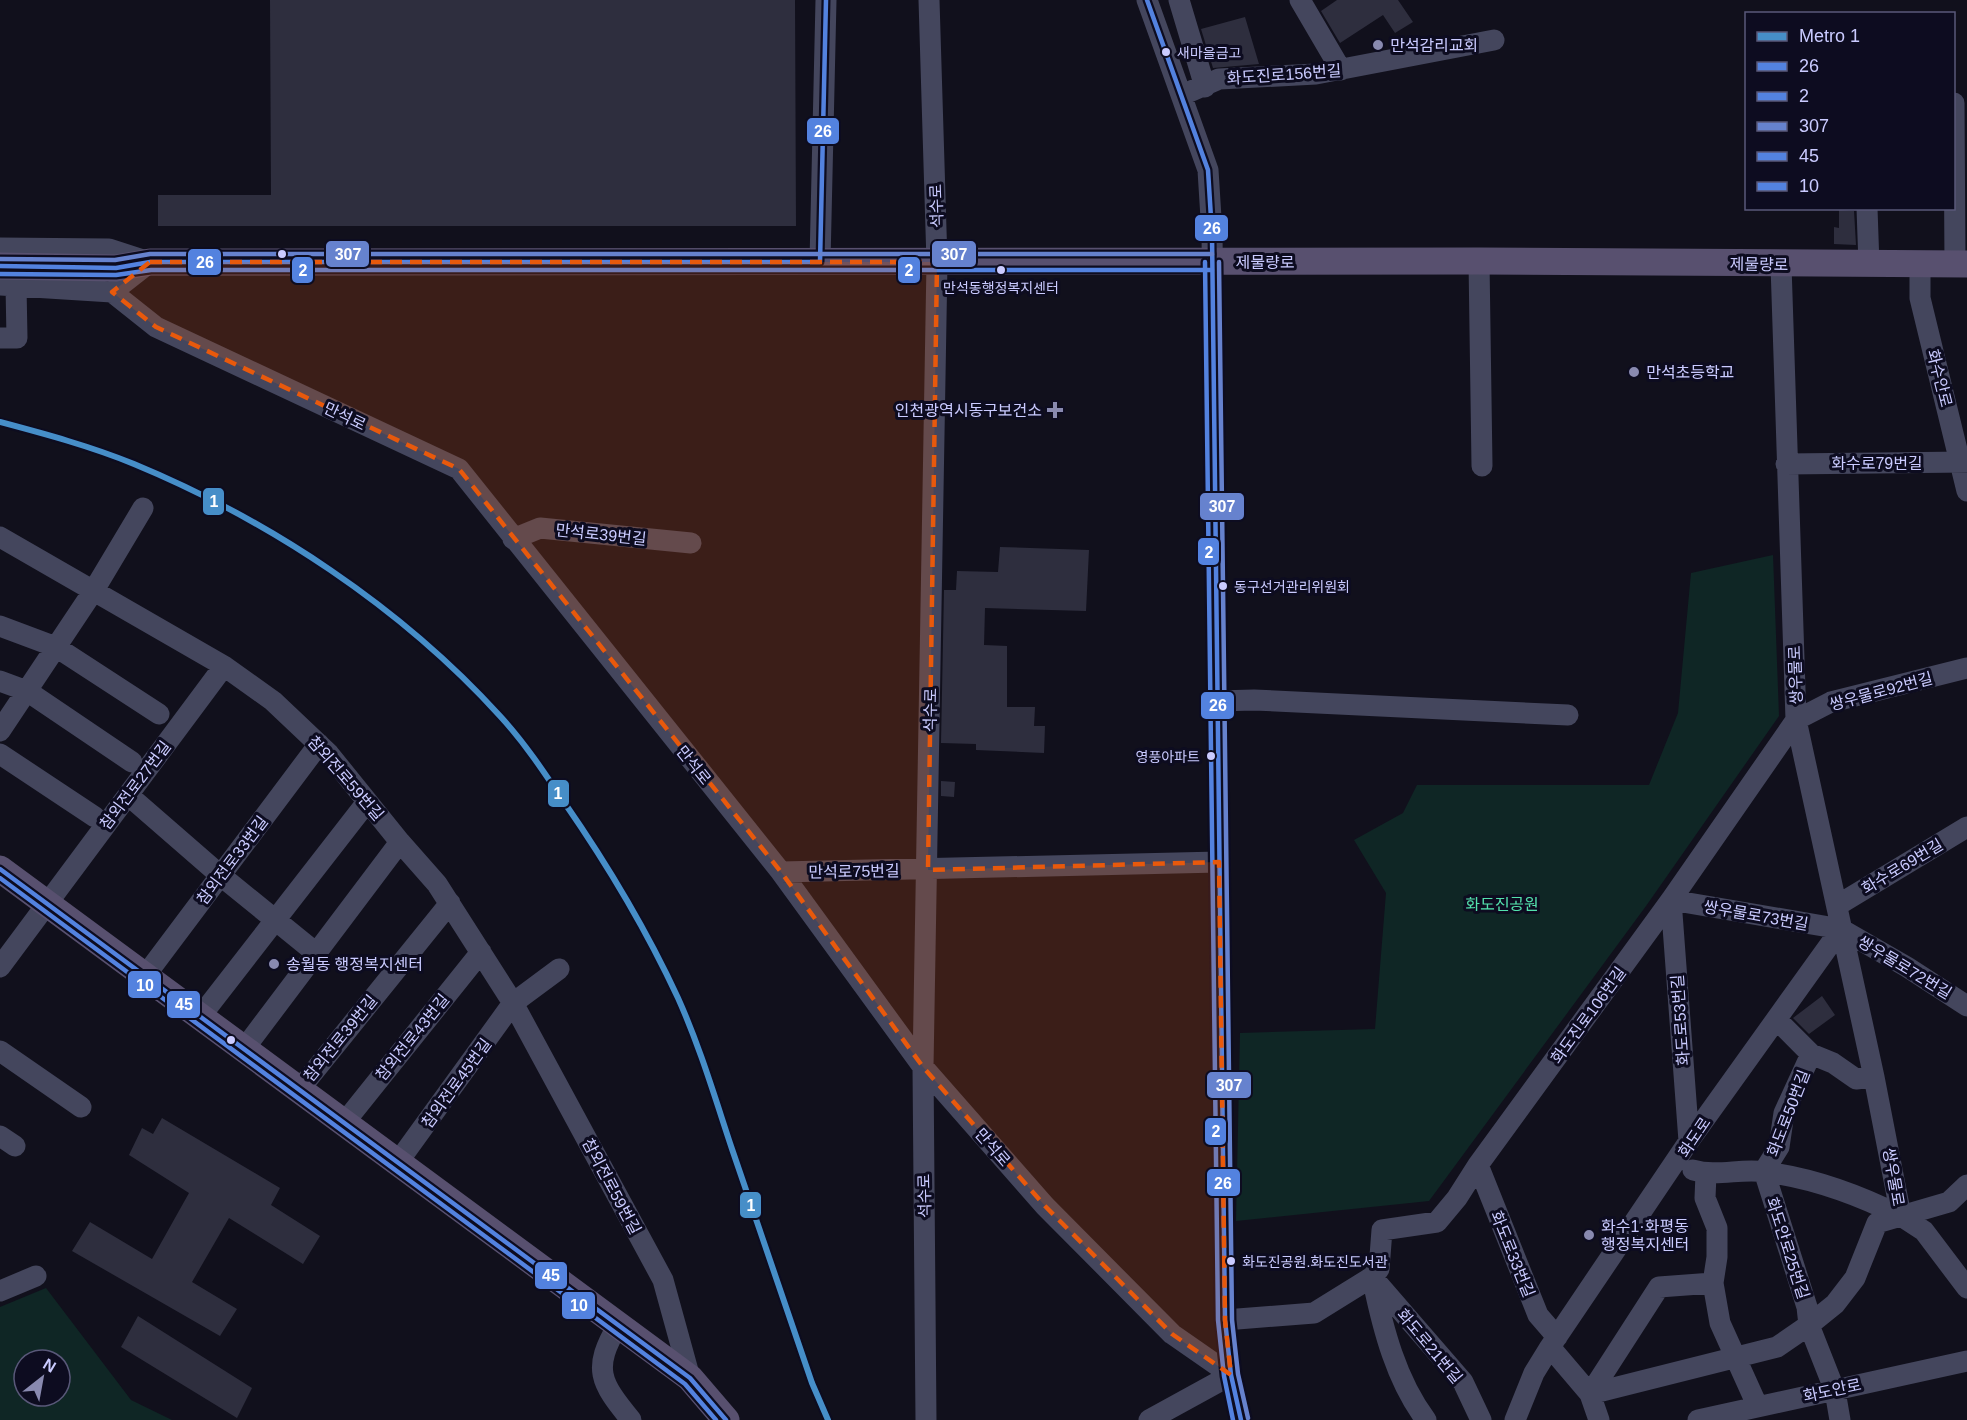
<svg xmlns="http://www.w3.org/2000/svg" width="1967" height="1420" font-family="Arial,'Noto Sans KR',sans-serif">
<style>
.green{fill:#0f2625;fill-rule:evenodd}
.building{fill:#2e2e3e}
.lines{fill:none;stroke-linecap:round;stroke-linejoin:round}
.minor{stroke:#44465d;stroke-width:21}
.major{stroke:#58506f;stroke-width:27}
.bus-1-casing{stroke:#0d0c20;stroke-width:9}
.bus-2-casing{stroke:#0d0c20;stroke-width:9}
.bus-3-casing{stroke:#0d0c20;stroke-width:9}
.bus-4-casing{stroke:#0d0c20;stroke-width:9}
.bus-5-casing{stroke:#0d0c20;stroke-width:9}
.bus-1{stroke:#5382df;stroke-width:4.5}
.bus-2{stroke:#5382df;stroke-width:4.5}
.bus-3{stroke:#6682ce;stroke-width:4.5}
.bus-4{stroke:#5382df;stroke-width:4.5}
.bus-5{stroke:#5382df;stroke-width:4.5}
.metro-1-casing{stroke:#0d0c20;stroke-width:10}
.metro-1{stroke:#468ec8;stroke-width:6}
.marked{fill:#e8590c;fill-opacity:0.2;stroke:#e8590c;stroke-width:4.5;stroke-dasharray:12 8;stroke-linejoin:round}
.poi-dot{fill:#898ab0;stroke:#0d0c20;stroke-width:2}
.bus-dot{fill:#cacbff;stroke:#0d0c20;stroke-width:2}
.labels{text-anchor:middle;stroke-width:6;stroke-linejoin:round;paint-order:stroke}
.bus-label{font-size:14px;fill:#cacbff;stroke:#0d0c20;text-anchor:start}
.poi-label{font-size:16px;fill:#cacbff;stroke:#0d0c20;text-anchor:start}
.street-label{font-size:16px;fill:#cacbff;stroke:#0d0c20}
.park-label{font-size:16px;fill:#54e2ad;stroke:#0d0c20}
.line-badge{stroke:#0d0c20;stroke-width:2}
.badge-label{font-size:16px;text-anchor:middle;font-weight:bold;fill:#fff}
</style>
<rect width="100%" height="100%" fill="#11101c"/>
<path class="green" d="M 1773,555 L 1779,716 L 1646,906 L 1429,1201 L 1236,1221 L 1240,1033 L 1375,1029 L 1386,893 L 1354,840 L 1403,813 L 1417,785 L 1649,785 L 1678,713 L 1691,573 Z
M 46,1288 L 131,1400 L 172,1420 L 0,1420 L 0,1307 ZM 24,1360 L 60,1360 L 60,1396 L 24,1396 Z"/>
<path class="building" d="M 270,0 L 795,0 L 796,226 L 158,226 L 158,195 L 271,195 Z
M 1337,0 L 1398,0 L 1413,22 L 1395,33 L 1383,15 L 1340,43 L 1321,11 Z
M 1245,17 L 1259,64 L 1213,68 L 1201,29 Z
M 1839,210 L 1854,211 L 1856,245 L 1834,244 L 1834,227 L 1839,228 Z
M 1000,547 L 1089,550 L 1086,611 L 985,608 L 984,645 L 1007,646 L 1007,707 L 1035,707 L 1034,726 L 1045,726 L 1044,753 L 976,750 L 976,744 L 941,743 L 944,590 L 956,590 L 957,571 L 998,572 Z
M 941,781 L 955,782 L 954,797 L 941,796 Z
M 1822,996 L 1835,1015 L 1809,1034 L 1793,1018 Z
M 162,1118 L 280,1188 L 271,1205 L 320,1236 L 303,1264 L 229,1218 L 192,1282 L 237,1309 L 220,1336 L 72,1251 L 90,1222 L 152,1259 L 189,1193 L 129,1155 L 142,1128 L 153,1134 Z
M 138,1316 L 252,1388 L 237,1418 L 121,1347 Z"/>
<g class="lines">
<path class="minor" d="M 1147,0 L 1208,170 L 1212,234 L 1225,1320 L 1231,1375 L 1241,1420
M 1179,0 L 1205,87
M 1300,0 L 1341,70
M 1182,95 L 1219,79 L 1316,74 L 1494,40
M 1954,103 L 1955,264
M 1867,208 L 1869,265
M 0,248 L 109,249 L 149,262
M 1479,261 L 1482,466
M 820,262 L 826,0
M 149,263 L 112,292 L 156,327 L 459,469 L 781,872 L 923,1067 L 1045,1206 L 1172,1334 L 1231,1375
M 1781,265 L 1796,720 L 1874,1077 L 1901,1216 L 1924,1231 L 1967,1288
M 1920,265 L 1920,298 L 1967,491
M 0,285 L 112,292
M 0,338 L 17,338 L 16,286
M 1786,464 L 1967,462
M 0,537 L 224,666 L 273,701 L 329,754 L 400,842 L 437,884 L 513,1003 L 663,1280 L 690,1378
M 513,539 L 540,528 L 691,543
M 0,626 L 56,647 L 159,714
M 0,681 L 27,691 L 132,762
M 1217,701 L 1254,700 L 1568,715
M 0,731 L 94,590 L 143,508
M 0,754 L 95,817
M 128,795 L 220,875 L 316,953
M 781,872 L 1219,862
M 1838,905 L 1967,827
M 0,967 L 224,666
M 145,976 L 319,744
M 200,1017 L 367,802
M 1777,1020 L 1811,1054 L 1833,1063 L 1856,1079 L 1874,1077
M 244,1049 L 400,842
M 0,1051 L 81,1107
M 1811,1054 L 1784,1113 L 1779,1147 L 1764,1171 L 1807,1307 L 1809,1325 L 1835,1391 L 1840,1420
M 299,1090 L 450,903
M 344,1123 L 481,952
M 0,1136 L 15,1146
M 1689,1141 L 1671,900 L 1841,929 L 1907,967 L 1967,1006
M 398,1162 L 513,1003 L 559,969
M 1478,1165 L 1538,1315 L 1557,1337
M 1693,1170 C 1717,1177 1741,1168 1766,1172 C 1813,1178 1859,1195 1901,1216
M 1706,1174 L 1705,1198 L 1717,1228 L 1717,1257 L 1713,1283 L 1720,1323 L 1757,1405
M 1372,1277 L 1463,1382 L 1481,1420
M 1373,1281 C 1383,1329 1396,1380 1426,1420
M 0,1291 L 36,1276
M 1225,1320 L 1314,1313 L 1372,1277 L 1379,1269 L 1382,1230 L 1437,1222 L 1457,1198 L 1478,1165 L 1671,900 L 1796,720 L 1831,702 L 1967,668
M 618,1325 C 592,1369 600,1382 631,1420
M 1550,1347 L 1590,1394 L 1599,1420
M 1590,1394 L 1777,1347 L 1809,1325 L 1835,1304 L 1855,1278 L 1877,1223 L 1949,1202 L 1967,1185
M 1590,1394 L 1659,1287 L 1713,1283
M 926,1420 L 923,1067 L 937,262 L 929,0
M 1149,1420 L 1231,1375
M 1515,1420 L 1534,1373 L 1550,1347 L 1689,1141 L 1841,929
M 1698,1420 L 1967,1361"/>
<path class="major" d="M 0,266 L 116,268 L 150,262 L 1479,261 L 1967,264
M 0,869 L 690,1378 L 726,1420"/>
<g class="bus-1-casing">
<path id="bus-1" d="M 1147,0 L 1208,170 L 1212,234 L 1225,1320 L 1231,1375 L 1241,1420
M 820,262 L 826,0
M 0,266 L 116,268 L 150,262 L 820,262"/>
</g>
<g class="bus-2-casing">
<path id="bus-2" d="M 1205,262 L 1218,1320 L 1224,1376 L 1233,1420
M 0,274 L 116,275 L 151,270 L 1212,270"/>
</g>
<g class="bus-3-casing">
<path id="bus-3" d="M 0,259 L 115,260 L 150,254 L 1212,254
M 1219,262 L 1232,1320 L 1238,1374 L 1248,1418"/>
</g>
<g class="bus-4-casing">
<path id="bus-4" d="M 0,869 L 690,1378 L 726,1420"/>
</g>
<g class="bus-5-casing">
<path id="bus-5" d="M 0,878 L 685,1384 L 716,1420"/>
</g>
<use href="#bus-1" class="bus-1"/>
<use href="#bus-2" class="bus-2"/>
<use href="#bus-3" class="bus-3"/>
<use href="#bus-4" class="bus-4"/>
<use href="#bus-5" class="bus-5"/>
<g class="metro-1-casing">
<path id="metro-1" d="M 0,422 C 45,434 90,446 134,464 C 269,520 401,607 500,716 C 524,742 544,772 564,802 C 607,864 646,929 678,998 C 700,1047 715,1098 732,1149 C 758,1227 785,1305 812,1383 L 828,1420"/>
</g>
<use href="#metro-1" class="metro-1"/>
</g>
<path class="marked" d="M 150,262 L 937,262 L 928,870 L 1219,862 L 1225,1320 L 1231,1375 L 1172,1334 L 1045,1206 L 923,1067 L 781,872 L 459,469 L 156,327 L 112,292 Z"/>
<g class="poi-dot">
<circle cx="1378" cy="45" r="6"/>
<circle cx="1634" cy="372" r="6"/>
<path d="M1052 401h6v6h6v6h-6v6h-6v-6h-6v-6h6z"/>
<circle cx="274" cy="964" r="6"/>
<circle cx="1589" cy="1235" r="6"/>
</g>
<g class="bus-dot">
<circle cx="1166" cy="52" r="5"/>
<circle cx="282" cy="254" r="5"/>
<circle cx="1001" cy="270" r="5"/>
<circle cx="1223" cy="586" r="5"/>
<circle cx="1211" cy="756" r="5"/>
<circle cx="231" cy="1040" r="5"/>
<circle cx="1231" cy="1261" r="5"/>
</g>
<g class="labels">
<g class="bus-label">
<text x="1177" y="58">새마을금고</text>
<text x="1001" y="293" text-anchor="middle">만석동행정복지센터</text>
<text x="1234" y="592">동구선거관리위원회</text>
<text x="1200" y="762" text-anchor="end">영풍아파트</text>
<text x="1242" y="1267">화도진공원.화도진도서관</text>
</g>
<g class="poi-label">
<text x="1390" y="51">만석감리교회</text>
<text x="1646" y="378">만석초등학교</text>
<text x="1042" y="416" text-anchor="end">인천광역시동구보건소</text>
<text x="286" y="970">송월동 행정복지센터</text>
<text x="1601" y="1232">화수1·화평동<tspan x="1601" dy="18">행정복지센터</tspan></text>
</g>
<g class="street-label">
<text transform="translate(1284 74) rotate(-4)" y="6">화도진로156번길</text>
<text transform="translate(936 206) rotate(-92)" y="6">석수로</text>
<text x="1265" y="268">제물량로</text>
<text transform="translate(1759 264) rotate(1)" y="6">제물량로</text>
<text transform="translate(1940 378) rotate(76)" y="6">화수안로</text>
<text transform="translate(345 416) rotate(25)" y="6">만석로</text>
<text x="1877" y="469">화수로79번길</text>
<text transform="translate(601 534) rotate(6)" y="6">만석로39번길</text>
<text transform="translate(1795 675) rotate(-92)" y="6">쌍우물로</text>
<text transform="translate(1881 691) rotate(-15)" y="6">쌍우물로92번길</text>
<text transform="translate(930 710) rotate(-89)" y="6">석수로</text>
<text transform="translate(694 765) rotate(51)" y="6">만석로</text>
<text transform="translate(346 778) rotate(49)" y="6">참외전로59번길</text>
<text transform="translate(135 785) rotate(-53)" y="6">참외전로27번길</text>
<text transform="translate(232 860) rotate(-53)" y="6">참외전로33번길</text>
<text transform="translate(1902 866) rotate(-31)" y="6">화수로69번길</text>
<text transform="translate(854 871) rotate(-1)" y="6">만석로75번길</text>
<text transform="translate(1756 915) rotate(10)" y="6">쌍우물로73번길</text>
<text transform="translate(1905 967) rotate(31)" y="6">쌍우물로72번길</text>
<text transform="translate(1588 1015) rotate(-54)" y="6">화도진로106번길</text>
<text transform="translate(1680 1020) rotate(-94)" y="6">화도로53번길</text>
<text transform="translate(412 1037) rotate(-51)" y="6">참외전로43번길</text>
<text transform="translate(340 1038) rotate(-51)" y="6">참외전로39번길</text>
<text transform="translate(456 1083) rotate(-54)" y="6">참외전로45번길</text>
<text transform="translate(1788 1113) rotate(-69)" y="6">화도로50번길</text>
<text transform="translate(1694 1137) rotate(-56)" y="6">화도로</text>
<text transform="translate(993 1147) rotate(49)" y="6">만석로</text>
<text transform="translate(1894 1177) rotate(80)" y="6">쌍우물로</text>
<text transform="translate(612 1186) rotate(62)" y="6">참외전로59번길</text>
<text transform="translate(924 1196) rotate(-91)" y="6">석수로</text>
<text transform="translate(1788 1248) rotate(72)" y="6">화도안로25번길</text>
<text transform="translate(1513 1254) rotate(68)" y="6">화도로33번길</text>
<text transform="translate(1430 1346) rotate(50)" y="6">화도로21번길</text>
<text transform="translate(1832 1390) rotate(-12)" y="6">화도안로</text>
</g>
<g class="park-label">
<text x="1502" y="910">화도진공원</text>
</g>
</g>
<g class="line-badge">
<rect x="806" y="117" width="34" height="28" rx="6" fill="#5382df"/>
<rect x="1194" y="214" width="35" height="28" rx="6" fill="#5382df"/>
<rect x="325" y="240" width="45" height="28" rx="6" fill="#6682ce"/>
<rect x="931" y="240" width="46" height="28" rx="6" fill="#6682ce"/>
<rect x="187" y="248" width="35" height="28" rx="6" fill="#5382df"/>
<rect x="291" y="256" width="23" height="28" rx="6" fill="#5382df"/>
<rect x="897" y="256" width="24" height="28" rx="6" fill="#5382df"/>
<rect x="202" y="487" width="23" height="29" rx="6" fill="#468ec8"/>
<rect x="1199" y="492" width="46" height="29" rx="6" fill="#6682ce"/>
<rect x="1197" y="537" width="23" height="29" rx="6" fill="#5382df"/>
<rect x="1200" y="691" width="35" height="29" rx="6" fill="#5382df"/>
<rect x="547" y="779" width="23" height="29" rx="6" fill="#468ec8"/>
<rect x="127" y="970" width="35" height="29" rx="6" fill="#5382df"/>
<rect x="166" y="990" width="35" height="29" rx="6" fill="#5382df"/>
<rect x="1206" y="1071" width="46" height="28" rx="6" fill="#6682ce"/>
<rect x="1204" y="1117" width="23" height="29" rx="6" fill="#5382df"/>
<rect x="1206" y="1168" width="35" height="29" rx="6" fill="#5382df"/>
<rect x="739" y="1191" width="23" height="28" rx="6" fill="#468ec8"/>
<rect x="534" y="1261" width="34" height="29" rx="6" fill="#5382df"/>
<rect x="561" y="1291" width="35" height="29" rx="6" fill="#5382df"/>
</g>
<g class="badge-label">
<text x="823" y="137">26</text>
<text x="1212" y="234">26</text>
<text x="348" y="260">307</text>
<text x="954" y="260">307</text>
<text x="205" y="268">26</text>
<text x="303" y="276">2</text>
<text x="909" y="276">2</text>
<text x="214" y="507">1</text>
<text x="1222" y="512">307</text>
<text x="1209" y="558">2</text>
<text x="1218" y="711">26</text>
<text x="558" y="799">1</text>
<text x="145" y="991">10</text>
<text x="184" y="1010">45</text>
<text x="1229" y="1091">307</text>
<text x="1216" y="1137">2</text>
<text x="1223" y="1189">26</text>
<text x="751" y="1211">1</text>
<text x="551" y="1281">45</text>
<text x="579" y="1311">10</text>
</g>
<rect x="1745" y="12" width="210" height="198" fill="#0d0c20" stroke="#595879" stroke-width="1.5"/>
<rect x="1757" y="32" width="30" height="9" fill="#468ec8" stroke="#595879" stroke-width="1.5"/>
<text x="1799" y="42" font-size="18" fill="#cacbff">Metro 1</text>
<rect x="1757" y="62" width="30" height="9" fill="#5382df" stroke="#595879" stroke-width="1.5"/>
<text x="1799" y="72" font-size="18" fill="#cacbff">26</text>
<rect x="1757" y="92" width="30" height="9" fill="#5382df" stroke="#595879" stroke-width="1.5"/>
<text x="1799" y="102" font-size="18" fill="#cacbff">2</text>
<rect x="1757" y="122" width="30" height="9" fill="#6682ce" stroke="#595879" stroke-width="1.5"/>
<text x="1799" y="132" font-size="18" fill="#cacbff">307</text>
<rect x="1757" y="152" width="30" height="9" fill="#5382df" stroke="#595879" stroke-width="1.5"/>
<text x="1799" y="162" font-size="18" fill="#cacbff">45</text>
<rect x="1757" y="182" width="30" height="9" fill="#5382df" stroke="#595879" stroke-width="1.5"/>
<text x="1799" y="192" font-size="18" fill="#cacbff">10</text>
<g transform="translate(42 1378) rotate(31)"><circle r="28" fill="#0d0c20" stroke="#595879" stroke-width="1.5"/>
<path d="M0-4.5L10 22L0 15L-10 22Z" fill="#898ab0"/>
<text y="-9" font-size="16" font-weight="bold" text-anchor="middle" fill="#cacbff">N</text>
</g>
</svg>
